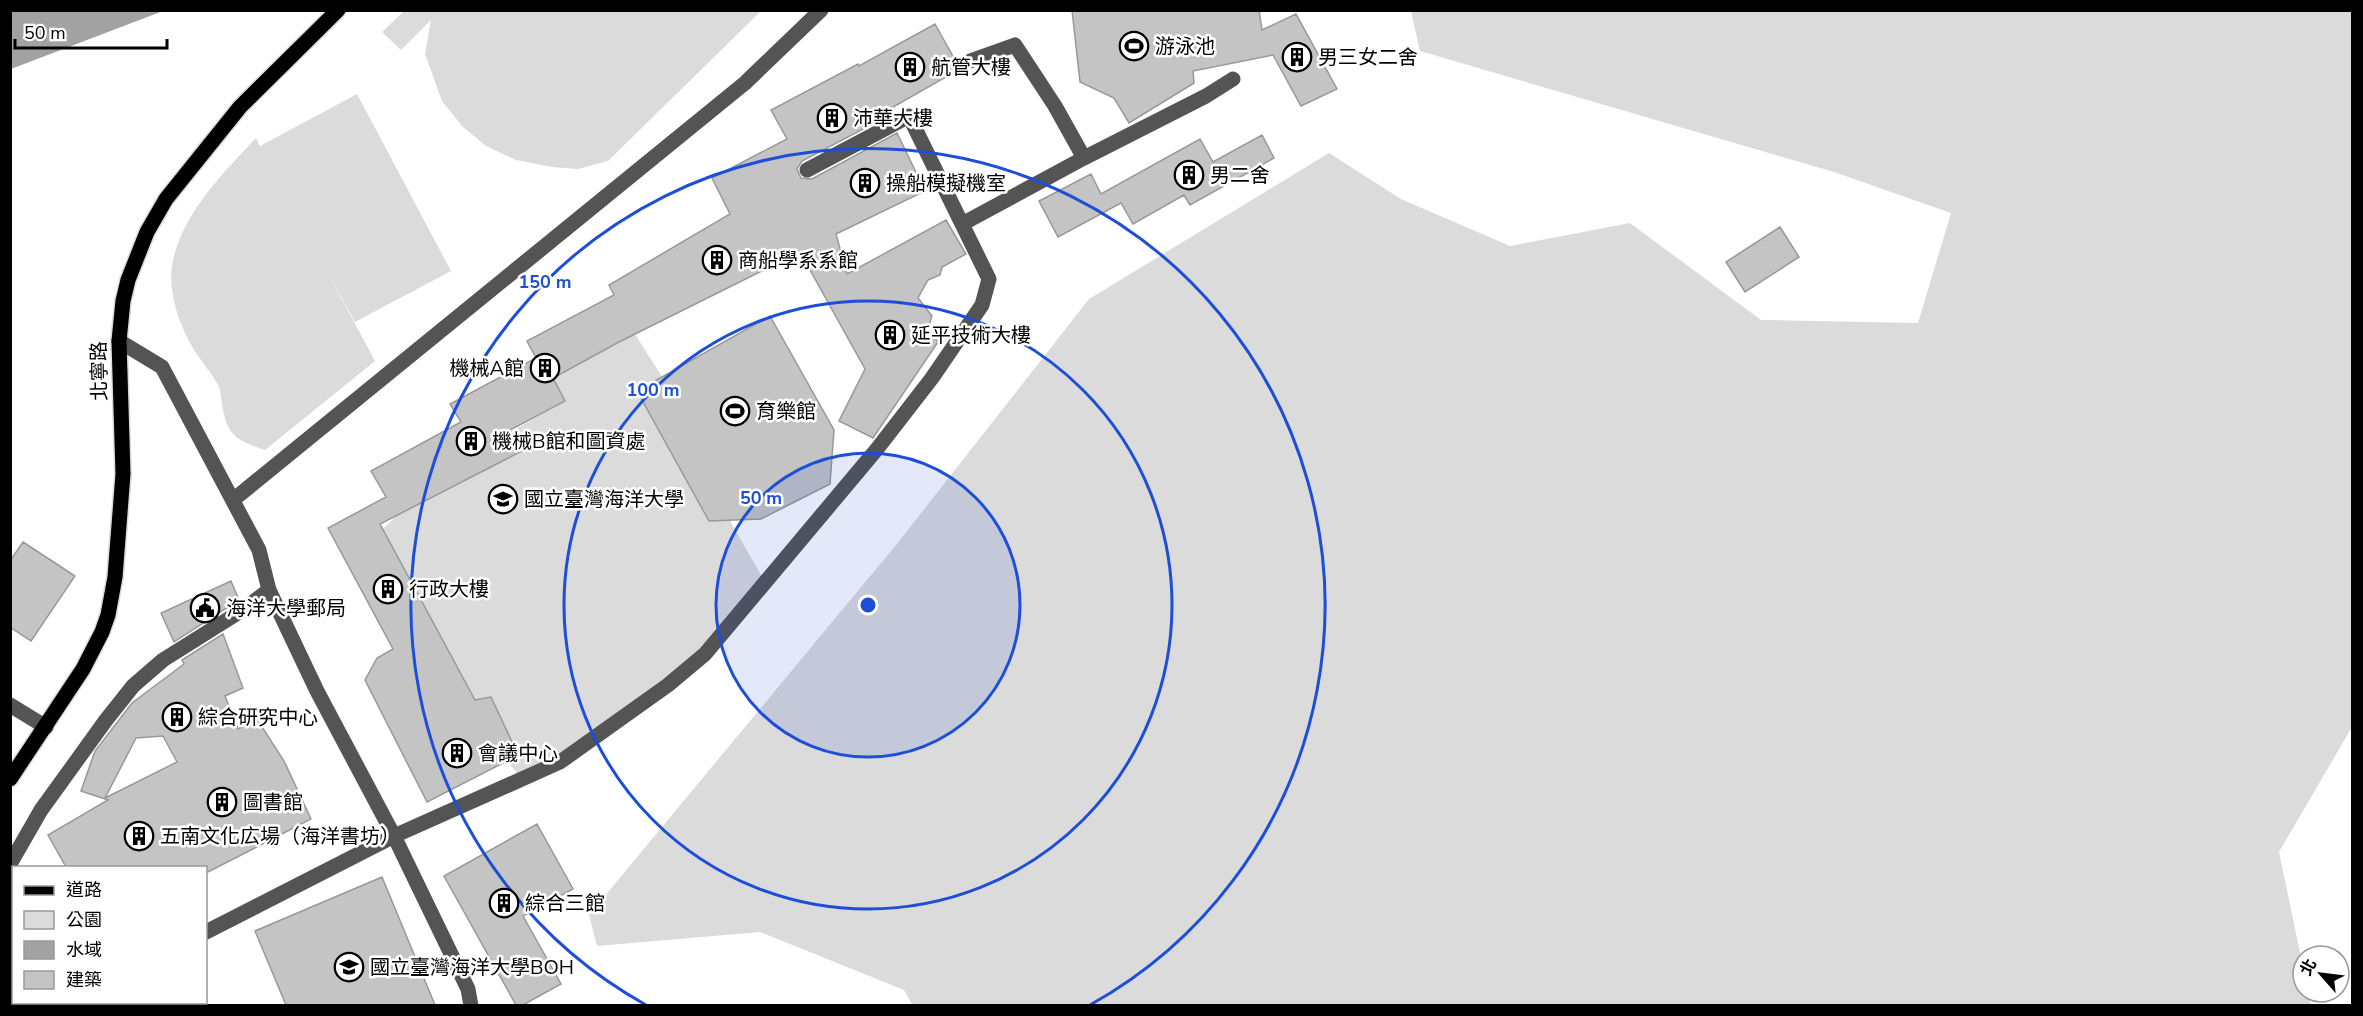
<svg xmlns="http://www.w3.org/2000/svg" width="2363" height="1016" font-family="'Nunito Sans','Noto Sans TC',sans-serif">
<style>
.green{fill:#dbdbdb}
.water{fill:#a2a2a2}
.building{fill:#c4c4c4;stroke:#989898;stroke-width:1.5;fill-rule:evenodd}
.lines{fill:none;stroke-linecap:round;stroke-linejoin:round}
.major-casing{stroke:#dbdbdb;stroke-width:18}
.minor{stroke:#545454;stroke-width:15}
.major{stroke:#000;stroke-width:15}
.ring{fill:none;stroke:#1d4ed8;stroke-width:3}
.labels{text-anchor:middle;stroke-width:5;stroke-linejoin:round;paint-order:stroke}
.poi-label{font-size:20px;fill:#000;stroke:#fff;text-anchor:start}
.street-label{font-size:20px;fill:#000;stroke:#fff}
.centre{fill:#1d4ed8;stroke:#fff;stroke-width:3}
.ring-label{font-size:18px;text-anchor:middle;font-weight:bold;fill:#1d4ed8;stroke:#fff;stroke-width:5;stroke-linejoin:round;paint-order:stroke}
</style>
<rect width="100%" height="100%" fill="#fff"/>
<path class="green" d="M 404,11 L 404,10 L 761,11 L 608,161 L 578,169 L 552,167 L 516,160 L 486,146 L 463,127 L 442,101 L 425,54 L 431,20 L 401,50 L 382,32 Z
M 1411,11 L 2352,11 L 2352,727 L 2279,852 L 2303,967 L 2303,992 L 2308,992 L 2311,1005 L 913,1006 L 904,990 L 760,932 L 597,946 L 589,915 L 896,545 L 1089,299 L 1329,153 L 1401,199 L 1510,246 L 1630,223 L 1761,320 L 1918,323 L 1951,213 L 1834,172 L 1420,51 Z
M 357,94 L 451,271 L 355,322 L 323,264 L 375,361 L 265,450 C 236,440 227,436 222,404 C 221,397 221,389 217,383 C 208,368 197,357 189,341 C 178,320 168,290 172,266 C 180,216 222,174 256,138 L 260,146 Z
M 635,334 L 662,377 L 637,392 L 709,521 L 730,521 L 765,582 L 655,696 L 521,778 L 507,761 L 513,744 L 491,697 L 475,700 L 383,529 L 396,516 L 522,451 L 513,431 L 563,401 L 553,378 Z"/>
<path class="water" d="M 11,10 L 163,10 L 163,11 L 11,69 Z"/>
<path class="building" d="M 1072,10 L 1259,10 L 1262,30 L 1296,14 L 1337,89 L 1301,106 L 1273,55 L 1193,71 L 1194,83 L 1129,123 L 1114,98 L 1080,82 Z
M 935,24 L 960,69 L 886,111 L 888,116 L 802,161 L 797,169 L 801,178 L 812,179 L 897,133 L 925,191 L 836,234 L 847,274 L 946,220 L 966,254 L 942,267 L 940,275 L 928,280 L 918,298 L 932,316 L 928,328 L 938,342 L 873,438 L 839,421 L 865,369 L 800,252 L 619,342 L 553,378 L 565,401 L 510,430 L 522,451 L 380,524 L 475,700 L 491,697 L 513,744 L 507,761 L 427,802 L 365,680 L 377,658 L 393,649 L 328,528 L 386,497 L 371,471 L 461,422 L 450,404 L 536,358 L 527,341 L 614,295 L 609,285 L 730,214 L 712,178 L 787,139 L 771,110 L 858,64 L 859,66 Z
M 1262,135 L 1274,158 L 1190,205 L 1184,195 L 1133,224 L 1121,203 L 1058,237 L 1039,201 L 1091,174 L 1101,194 L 1200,139 L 1213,162 Z
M 1780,227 L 1799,257 L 1745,292 L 1726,262 Z
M 770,316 L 834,430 L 830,484 L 761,519 L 709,521 L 637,391 Z
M 23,542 L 75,576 L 31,641 L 10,627 L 10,561 Z
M 231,581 L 239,600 L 174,642 L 161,613 Z
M 223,634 L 243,688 L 225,696 L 238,729 L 257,719 L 284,761 L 311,819 L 206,873 L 206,867 L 66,867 L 48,835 L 108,800 L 81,791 L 95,751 L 132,703 L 184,664 L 182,660 ZM 163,736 L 177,762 L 105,798 L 136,738 Z
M 537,824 L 573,889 L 523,916 L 561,984 L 523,1005 L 516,1005 L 444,876 Z
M 382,877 L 435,1005 L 286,1005 L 255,931 Z"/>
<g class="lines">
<g class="major-casing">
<path id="major" d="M 10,779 L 83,669 L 102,632 L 108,615 L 115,577 L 123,474 L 119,341 L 123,301 L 128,280 L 147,232 L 166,199 L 240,107 L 338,10"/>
</g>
<path class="minor" d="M 970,61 L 1015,45 L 1055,106 L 1084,158
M 962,224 L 1084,158 L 1206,96 L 1233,79
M 119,341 L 162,367 L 259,550 L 269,590
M 233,500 L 745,83 L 821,10
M 10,705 L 46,727
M 10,864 L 41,810 L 106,720 L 133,686 L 163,660 L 241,611 L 269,590 L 317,691 L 394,836 L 468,989 L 471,1006
M 206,932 L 394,836 L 560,762 L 668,685 L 705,654 L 877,449 L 932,378 L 982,305 L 989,279 L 909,116 L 807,170
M 10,990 L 14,995
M 60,1006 L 66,1002"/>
<use href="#major" class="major"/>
</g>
<circle cx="868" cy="605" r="152" fill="#1d4ed8" fill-opacity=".12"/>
<g class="ring">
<circle cx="868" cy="605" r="152"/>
<circle cx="868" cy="605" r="304"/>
<path d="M646 1005A457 457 0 1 1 1090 1005"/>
</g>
<defs>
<g id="stadium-ring" transform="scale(1.5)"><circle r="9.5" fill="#fff" stroke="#000" stroke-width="1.5"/><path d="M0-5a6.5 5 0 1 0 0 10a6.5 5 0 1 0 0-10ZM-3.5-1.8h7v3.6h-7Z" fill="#000"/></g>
<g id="building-ring" transform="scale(1.5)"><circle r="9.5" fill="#fff" stroke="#000" stroke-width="1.5"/><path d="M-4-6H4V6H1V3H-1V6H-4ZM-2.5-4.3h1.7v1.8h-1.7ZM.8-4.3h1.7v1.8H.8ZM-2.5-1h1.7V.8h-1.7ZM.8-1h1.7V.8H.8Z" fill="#000"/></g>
<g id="university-ring" transform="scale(1.5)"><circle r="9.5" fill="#fff" stroke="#000" stroke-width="1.5"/><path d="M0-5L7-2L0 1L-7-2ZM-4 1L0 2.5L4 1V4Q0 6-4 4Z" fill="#000"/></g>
<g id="civic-ring" transform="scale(1.5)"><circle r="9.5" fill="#fff" stroke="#000" stroke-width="1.5"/><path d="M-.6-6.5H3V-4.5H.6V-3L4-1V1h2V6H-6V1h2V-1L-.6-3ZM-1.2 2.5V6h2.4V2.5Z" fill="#000"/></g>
</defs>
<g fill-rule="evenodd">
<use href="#stadium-ring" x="1134" y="46"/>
<use href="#building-ring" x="1297" y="57"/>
<use href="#building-ring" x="910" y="67"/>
<use href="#building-ring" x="832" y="118"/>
<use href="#building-ring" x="1189" y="175"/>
<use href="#building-ring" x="865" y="183"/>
<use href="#building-ring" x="717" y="260"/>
<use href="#building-ring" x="890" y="335"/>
<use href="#building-ring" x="545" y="368"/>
<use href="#stadium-ring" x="735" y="411"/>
<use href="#building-ring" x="471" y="441"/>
<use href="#university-ring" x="503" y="499"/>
<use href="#building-ring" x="388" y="589"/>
<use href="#civic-ring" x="205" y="608"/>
<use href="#building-ring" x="177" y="717"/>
<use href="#building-ring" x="457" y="753"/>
<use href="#building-ring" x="222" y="802"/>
<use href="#building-ring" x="139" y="836"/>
<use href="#building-ring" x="504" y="903"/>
<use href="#university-ring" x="349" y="967"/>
</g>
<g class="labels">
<g class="poi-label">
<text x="1155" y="53">游泳池</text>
<text x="1318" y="64">男三女二舍</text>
<text x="931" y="74">航管大樓</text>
<text x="853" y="125">沛華大樓</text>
<text x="1210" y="182">男二舍</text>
<text x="886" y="190">操船模擬機室</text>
<text x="738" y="267">商船學系系館</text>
<text x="911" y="342">延平技術大樓</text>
<text x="524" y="375" text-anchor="end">機械A館</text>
<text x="756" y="418">育樂館</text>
<text x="492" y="448">機械B館和圖資處</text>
<text x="524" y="506">國立臺灣海洋大學</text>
<text x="409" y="596">行政大樓</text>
<text x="226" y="615">海洋大學郵局</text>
<text x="198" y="724">綜合研究中心</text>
<text x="478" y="760">會議中心</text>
<text x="243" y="809">圖書館</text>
<text x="160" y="843">五南文化広場（海洋書坊）</text>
<text x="525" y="910">綜合三館</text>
<text x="370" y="974">國立臺灣海洋大學BOH</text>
</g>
<g class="street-label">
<text transform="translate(99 371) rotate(-91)" y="7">北寧路</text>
</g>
</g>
<circle cx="868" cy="605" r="9" class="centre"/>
<g class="ring-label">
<text x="545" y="288">150 m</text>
<text x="653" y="396">100 m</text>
<text x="761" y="504">50 m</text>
</g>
<rect width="2363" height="1016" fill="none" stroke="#000000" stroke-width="24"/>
<rect x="12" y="866" width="195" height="138" fill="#ffffff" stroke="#999999" stroke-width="1.5"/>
<rect x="24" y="886" width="30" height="9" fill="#000000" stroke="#999999" stroke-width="1.5"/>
<text x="66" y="896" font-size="18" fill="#000000">道路</text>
<rect x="24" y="911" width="30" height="18" fill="#dbdbdb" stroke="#999999" stroke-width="1.5"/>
<text x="66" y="926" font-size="18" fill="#000000">公園</text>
<rect x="24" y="941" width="30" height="18" fill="#a2a2a2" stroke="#999999" stroke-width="1.5"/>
<text x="66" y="956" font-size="18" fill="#000000">水域</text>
<rect x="24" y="971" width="30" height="18" fill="#c4c4c4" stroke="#999999" stroke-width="1.5"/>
<text x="66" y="986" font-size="18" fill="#000000">建築</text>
<g transform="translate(2321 974) rotate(298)"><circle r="28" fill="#ffffff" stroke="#999999" stroke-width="1.5"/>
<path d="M0-4.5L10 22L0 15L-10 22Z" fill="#000000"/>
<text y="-9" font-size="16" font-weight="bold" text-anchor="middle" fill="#000000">北</text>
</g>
<path d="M15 39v9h152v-9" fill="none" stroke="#000000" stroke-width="3"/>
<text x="24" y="39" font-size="18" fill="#000000" stroke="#ffffff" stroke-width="4.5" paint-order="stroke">50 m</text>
</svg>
